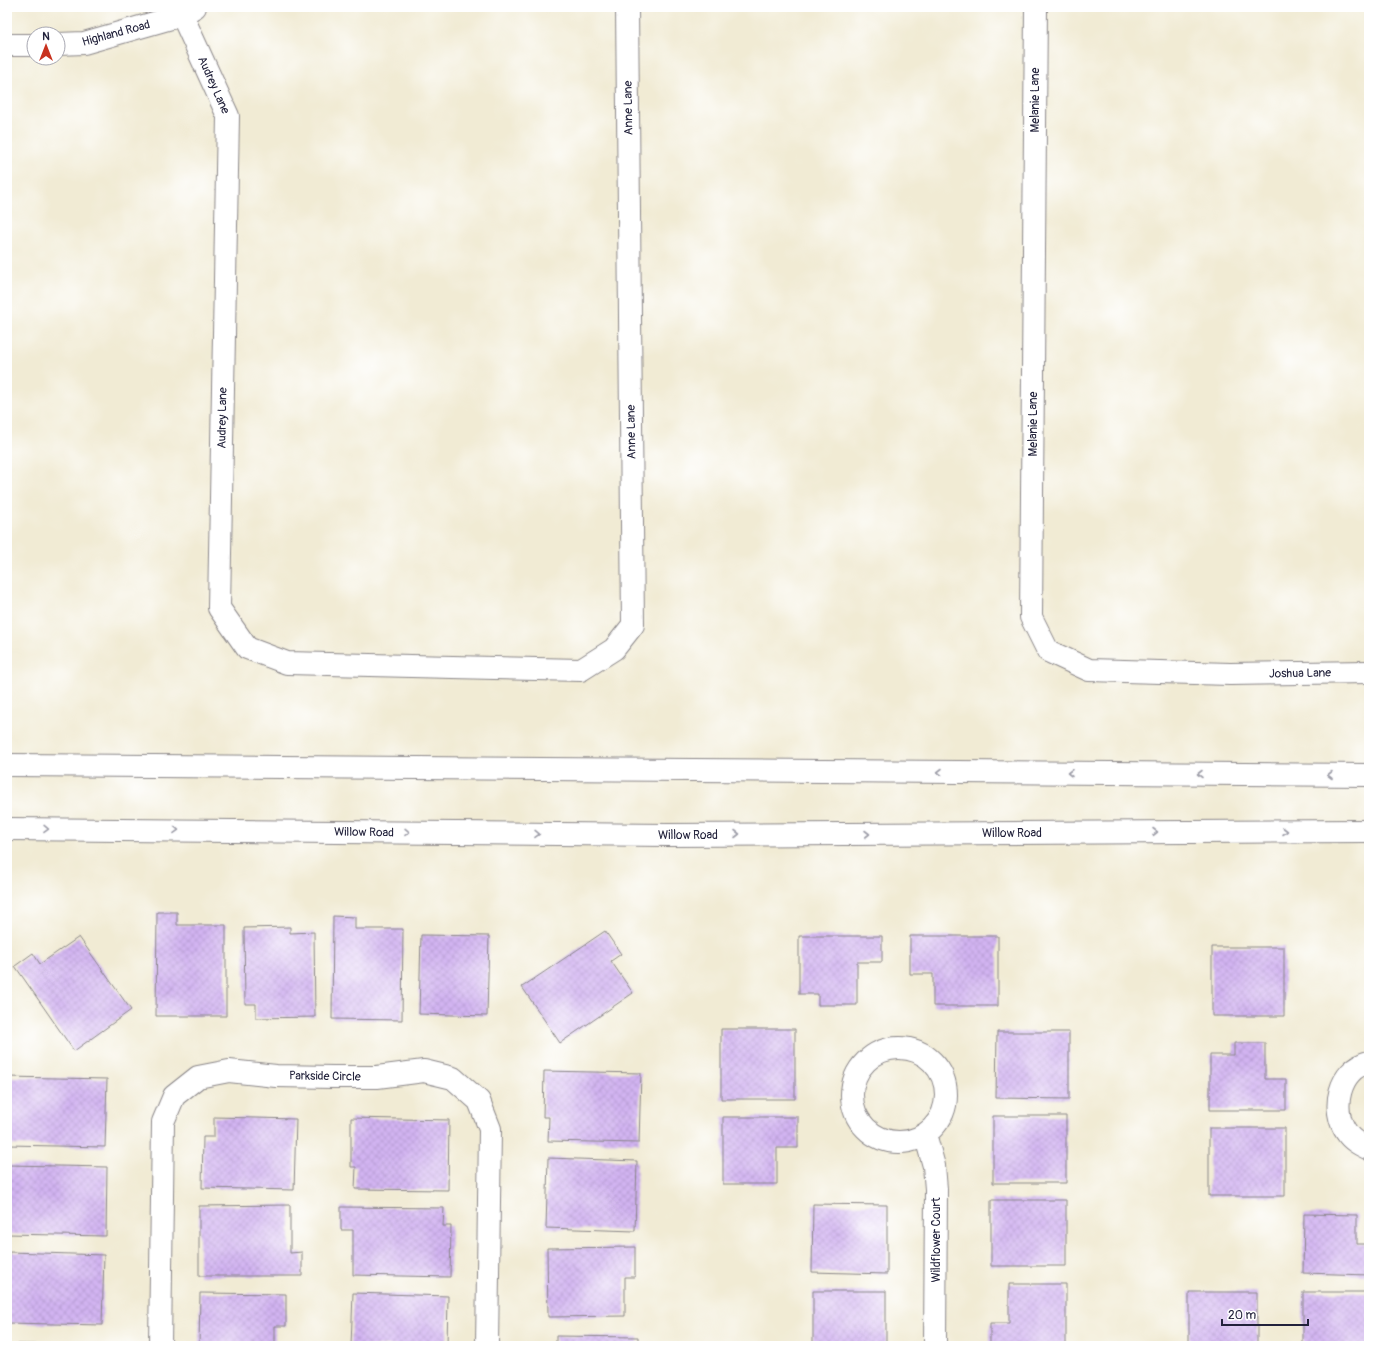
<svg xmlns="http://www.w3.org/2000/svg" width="1376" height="1353" font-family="Pangolin,sans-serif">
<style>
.building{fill:url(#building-cross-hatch)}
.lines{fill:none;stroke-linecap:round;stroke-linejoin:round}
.street-casing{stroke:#8a8688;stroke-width:24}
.primary-casing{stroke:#8a8688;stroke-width:24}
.street{stroke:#fff;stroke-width:22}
.primary{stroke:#fff;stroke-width:22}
.oneway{stroke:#9c9ca7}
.labels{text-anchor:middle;stroke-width:3;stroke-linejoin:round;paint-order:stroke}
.street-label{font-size:12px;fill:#22223b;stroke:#fff}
</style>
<defs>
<pattern id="building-cross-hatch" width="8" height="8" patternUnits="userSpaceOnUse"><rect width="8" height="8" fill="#d2b4f1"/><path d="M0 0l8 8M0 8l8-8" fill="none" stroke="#b49ad0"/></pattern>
</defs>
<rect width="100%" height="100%" fill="#fff"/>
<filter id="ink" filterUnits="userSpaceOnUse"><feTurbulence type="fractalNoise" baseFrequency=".025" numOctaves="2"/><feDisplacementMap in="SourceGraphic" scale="8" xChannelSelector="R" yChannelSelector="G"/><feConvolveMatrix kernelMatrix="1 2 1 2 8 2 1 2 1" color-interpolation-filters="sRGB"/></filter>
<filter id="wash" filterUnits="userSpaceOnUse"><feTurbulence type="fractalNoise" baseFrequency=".012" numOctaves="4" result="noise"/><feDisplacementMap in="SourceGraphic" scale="16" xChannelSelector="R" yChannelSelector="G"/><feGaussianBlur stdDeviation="0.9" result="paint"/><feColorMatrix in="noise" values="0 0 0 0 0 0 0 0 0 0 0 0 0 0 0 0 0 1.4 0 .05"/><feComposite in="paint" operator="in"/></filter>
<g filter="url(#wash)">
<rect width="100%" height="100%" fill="#f1ebd4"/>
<g id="blocks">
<path class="building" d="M 157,912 L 177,912 L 177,925 L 226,925 L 226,1016 L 156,1016 Z
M 333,916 L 355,917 L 355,929 L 403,929 L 402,1020 L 332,1019 Z
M 290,927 L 290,933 L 314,932 L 315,1017 L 256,1018 L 256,1004 L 245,1004 L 244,928 Z
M 605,931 L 621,954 L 611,961 L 633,993 L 560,1043 L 522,987 Z
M 421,935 L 489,936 L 487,1016 L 419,1014 Z
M 799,936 L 882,936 L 882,962 L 857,962 L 857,1005 L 818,1005 L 818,994 L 799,994 Z
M 910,936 L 998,936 L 998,1006 L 933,1006 L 933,974 L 910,974 Z
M 79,937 L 131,1010 L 74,1051 L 15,966 L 33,953 L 40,964 Z
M 1212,947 L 1284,947 L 1284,1016 L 1212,1016 Z
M 721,1029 L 795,1029 L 795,1099 L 721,1099 Z
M 997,1032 L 1069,1032 L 1069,1099 L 996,1098 Z
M 1234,1043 L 1265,1043 L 1265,1079 L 1286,1079 L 1286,1110 L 1210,1110 L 1210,1055 L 1234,1055 Z
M 544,1071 L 641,1073 L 639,1143 L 548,1141 L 549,1117 L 543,1117 Z
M 7,1077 L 107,1079 L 105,1147 L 8,1145 L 9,1100 L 7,1100 Z
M 993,1116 L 1066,1116 L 1066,1183 L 993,1183 Z
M 214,1117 L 296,1119 L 294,1190 L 202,1188 L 203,1137 L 214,1137 Z
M 723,1117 L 798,1117 L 798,1148 L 777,1148 L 777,1184 L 723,1184 Z
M 351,1118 L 449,1120 L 448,1190 L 355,1189 L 356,1167 L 351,1167 Z
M 1209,1128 L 1285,1128 L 1285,1196 L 1209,1196 Z
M 548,1158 L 637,1161 L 635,1231 L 546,1228 Z
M 8,1165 L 107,1167 L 106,1236 L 7,1234 Z
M 991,1200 L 1066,1200 L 1066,1266 L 991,1266 Z
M 813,1204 L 887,1205 L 887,1274 L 812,1272 Z
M 290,1205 L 290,1253 L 302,1252 L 302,1276 L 199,1276 L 199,1206 Z
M 341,1207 L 444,1208 L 443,1226 L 451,1226 L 450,1277 L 353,1275 L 353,1230 L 341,1230 Z
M 1304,1214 L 1357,1215 L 1357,1244 L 1369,1244 L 1369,1275 L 1303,1273 Z
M 635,1247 L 635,1277 L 625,1277 L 625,1316 L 548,1317 L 547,1248 Z
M 9,1252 L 104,1255 L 102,1325 L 7,1323 Z
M 1009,1284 L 1066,1284 L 1066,1346 L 990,1346 L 990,1323 L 1009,1323 Z
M 813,1291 L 886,1291 L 886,1346 L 813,1346 Z
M 1189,1292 L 1257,1292 L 1257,1346 L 1189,1346 Z
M 1303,1292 L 1369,1292 L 1369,1346 L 1303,1346 Z
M 200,1293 L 286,1294 L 286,1326 L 275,1326 L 275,1346 L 199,1346 Z
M 353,1293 L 448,1296 L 447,1346 L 351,1346 Z
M 556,1336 L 638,1337 L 638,1346 L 556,1346 Z
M 17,1344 L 79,1345 L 79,1346 L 17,1346 Z"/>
</g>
</g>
<g filter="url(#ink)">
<use href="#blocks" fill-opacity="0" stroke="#8a8688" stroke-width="1"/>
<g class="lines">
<g class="street-casing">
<path id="street" d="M 177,7 L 182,15 L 228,116 L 219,608 L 247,648 L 287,663 L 581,670 L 614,649 L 633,625 L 627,7
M 1036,7 L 1031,617 L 1048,651 L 1089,670 L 1230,674 L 1369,672
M 58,44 L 84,43 L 182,15 L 195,7
M 7,45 L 34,45
M852 1095a47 47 0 1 1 94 0a47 47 0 1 1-94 0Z
M 1369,1062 C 1339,1069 1330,1110 1347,1133 C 1352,1141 1361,1145 1369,1149
M 925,1134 L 934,1166 L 936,1189 L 935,1346
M 160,1346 L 163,1122 L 174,1096 L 198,1077 L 229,1071 L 276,1076 L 333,1077 L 377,1077 L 424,1071 L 453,1078 L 479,1101 L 490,1129 L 487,1346"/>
</g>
<g class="primary-casing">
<path id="primary" d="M 7,765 L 1369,775
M 7,829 L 669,835 L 1369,831"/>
</g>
<use href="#street" class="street"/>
<use href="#primary" class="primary"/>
</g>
<defs><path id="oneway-chevron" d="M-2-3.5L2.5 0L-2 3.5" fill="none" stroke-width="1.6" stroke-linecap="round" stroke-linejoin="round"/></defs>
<g class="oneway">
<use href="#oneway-chevron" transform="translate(940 772) rotate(-180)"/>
<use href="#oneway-chevron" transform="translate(1070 773) rotate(-180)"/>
<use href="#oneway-chevron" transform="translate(1200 774) rotate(-180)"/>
<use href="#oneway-chevron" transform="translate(1330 775) rotate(-180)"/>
<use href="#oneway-chevron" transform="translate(46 829) rotate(1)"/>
<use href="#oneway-chevron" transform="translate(176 830) rotate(1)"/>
<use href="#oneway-chevron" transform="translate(1285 831)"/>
<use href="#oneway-chevron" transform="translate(407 832) rotate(1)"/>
<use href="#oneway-chevron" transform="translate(1155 832)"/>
<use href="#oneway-chevron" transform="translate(537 834) rotate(1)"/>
<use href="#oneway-chevron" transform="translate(737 834)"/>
<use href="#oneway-chevron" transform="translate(867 834)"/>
</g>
</g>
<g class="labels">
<g class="street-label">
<text transform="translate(116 33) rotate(-15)" y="4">Highland Road</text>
<text transform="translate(214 85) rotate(66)" y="4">Audrey Lane</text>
<text transform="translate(1035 100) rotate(-90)" y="4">Melanie Lane</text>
<text transform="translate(628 108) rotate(-91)" y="4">Anne Lane</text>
<text transform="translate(222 418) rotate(-89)" y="4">Audrey Lane</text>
<text transform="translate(1033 424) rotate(-90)" y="4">Melanie Lane</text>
<text transform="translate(631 432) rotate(-91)" y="4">Anne Lane</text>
<text transform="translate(1300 673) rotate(-1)" y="4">Joshua Lane</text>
<text transform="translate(364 832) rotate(1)" y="4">Willow Road</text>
<text x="1012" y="837">Willow Road</text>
<text x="688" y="839">Willow Road</text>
<text transform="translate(325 1076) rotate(1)" y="4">Parkside Circle</text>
<text transform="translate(936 1240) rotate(-90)" y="4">Wildflower Court</text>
</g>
</g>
<rect width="1376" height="1353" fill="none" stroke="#fff" stroke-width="24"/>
<g transform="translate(46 46)"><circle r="19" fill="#ffffff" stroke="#a7a7b1"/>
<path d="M0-3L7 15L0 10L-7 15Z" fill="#c8321e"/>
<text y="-6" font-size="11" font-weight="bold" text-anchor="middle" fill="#22223b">N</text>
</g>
<path d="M1222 1319v6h86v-6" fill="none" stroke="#22223b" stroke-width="2"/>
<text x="1228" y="1319" font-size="12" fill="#22223b" stroke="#ffffff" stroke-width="3" paint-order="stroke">20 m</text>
</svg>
